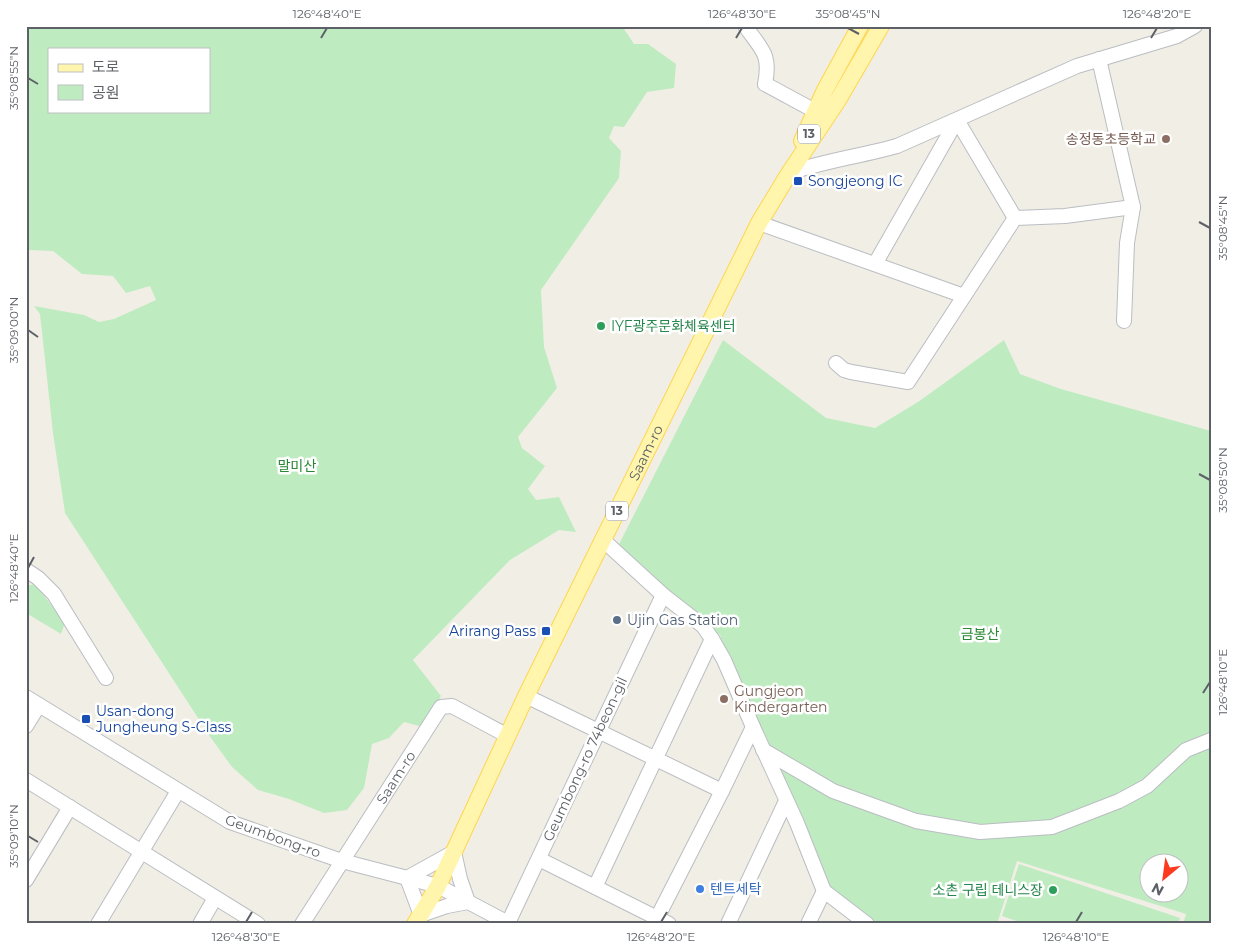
<svg xmlns="http://www.w3.org/2000/svg" width="1237" height="950" font-family="Montserrat,'Noto Sans KR',sans-serif">
<style>
.green{fill:#bfebc1;fill-rule:evenodd}
.lines{fill:none;stroke-linecap:round;stroke-linejoin:round}
.minor-casing{stroke:#babdc2;stroke-width:16}
.major-casing{stroke:#ffd550;stroke-width:18}
.minor{stroke:#fff;stroke-width:14}
.major{stroke:#fff5ac;stroke-width:16}
.ticks{fill:none;stroke:#5d6167;stroke-width:2}
.education-dot{fill:#8d6e63;stroke:#fff;stroke-width:2}
.transit-dot{fill:#1a4fb4;stroke:#fff;stroke-width:2}
.leisure-dot{fill:#2e9e5b;stroke:#fff;stroke-width:2}
.service-dot{fill:#5c6f8a;stroke:#fff;stroke-width:2}
.shop-dot{fill:#3f7fe0;stroke:#fff;stroke-width:2}
.labels{text-anchor:middle;stroke-width:5;stroke-linejoin:round;paint-order:stroke}
.shield{fill:#fff;stroke:#8e9095;stroke-width:1}
.shield-label{font-size:12px;font-weight:bold;fill:#5d6167}
.education-label{font-size:14px;fill:#785e54;stroke:#fff;text-anchor:end}
.transit-label{font-size:14px;fill:#164399;stroke:#fff;text-anchor:start}
.leisure-label{font-size:14px;fill:#27864d;stroke:#fff;text-anchor:start}
.street-label{font-size:14px;fill:#5d6167;stroke:#fff}
.park-label{font-size:14px;fill:#2c8734;stroke:#fff}
.service-label{font-size:14px;fill:#4e5e75;stroke:#fff;text-anchor:start}
.shop-label{font-size:14px;fill:#366cbe;stroke:#fff;text-anchor:start}
.neatline{fill:none;stroke:#5d6167;stroke-width:2}
.ticks-label{font-size:12px;text-anchor:middle;fill:#5d6167}
</style>
<rect width="100%" height="100%" fill="#f1efe5"/>
<path class="green" d="M 26,26 L 622,26 L 634,44 L 648,44 L 676,64 L 674,88 L 647,92 L 624,127 L 614,126 L 609,138 L 621,151 L 619,178 L 541,290 L 544,347 L 557,388 L 518,437 L 522,448 L 545,466 L 528,489 L 536,500 L 559,497 L 576,532 L 559,530 L 510,560 L 413,660 L 441,696 L 423,727 L 404,722 L 389,738 L 372,744 L 364,788 L 347,810 L 324,813 L 289,799 L 258,790 L 232,767 L 211,738 L 65,513 L 53,433 L 40,314 L 34,306 L 84,315 L 99,322 L 114,319 L 156,300 L 150,286 L 126,293 L 113,276 L 82,274 L 53,251 L 28,250 L 26,232 ZM 49,49 L 209,49 L 209,111 L 49,111 Z
M 723,340 L 826,418 L 875,428 L 918,402 L 1004,340 L 1020,374 L 1061,389 L 1211,431 L 1211,924 L 1183,924 L 1186,914 L 1017,861 L 997,924 L 869,924 L 823,888 L 735,688 L 720,635 L 615,552 ZM 1150,862 L 1180,862 L 1180,892 L 1150,892 Z
M 35,584 L 65,623 L 61,634 L 26,613 L 26,586 Z
M 1019,864 L 1180,918 L 1178,924 L 1025,924 L 1002,916 Z"/>
<g class="lines">
<g class="minor-casing">
<g id="minor">
<path d="M 745,26 C 762,50 771,54 765,84 L 815,111"/>
<path d="M 1099,59 L 1133,207 L 1127,243 L 1124,321"/>
<path d="M 789,173 C 824,161 861,156 897,146 L 1077,66 L 1177,36 L 1195,26"/>
<path d="M 759,223 L 964,296"/>
<path d="M 875,264 L 957,120 L 1015,218 L 1065,216 L 1133,207"/>
<path d="M 836,363 L 844,370 L 851,372 L 908,382 L 1015,218"/>
<path d="M 603,540 L 663,595 L 703,626 L 712,639 L 724,660 L 753,727 L 797,823 L 824,891 L 867,924"/>
<path d="M 26,570 L 38,578 L 54,594 L 106,678"/>
<path d="M 526,696 L 722,791"/>
<path d="M 26,697 L 230,822 L 342,861 L 438,886 L 510,924"/>
<path d="M 26,726 L 39,705"/>
<path d="M 763,750 L 833,791 L 916,821 L 980,832 L 1052,827 L 1119,801 L 1147,786 L 1186,750 L 1211,740"/>
<path d="M 26,780 L 258,924"/>
<path d="M 454,852 L 460,879 L 468,902 L 447,906 L 421,915 L 407,878 Z"/>
<path d="M 539,859 L 669,924"/>
<path d="M 26,880 L 70,807"/>
<path d="M 595,887 L 712,639"/>
<path d="M 508,923 L 663,595"/>
<path d="M 98,924 L 178,791"/>
<path d="M 200,924 L 215,898"/>
<path id="s1" d="M 302,924 L 441,707 L 452,706 L 508,736"/>
<path d="M 654,924 L 722,791 L 753,727"/>
<path d="M 728,924 L 786,801"/>
<path d="M 808,924 L 824,891"/>
</g>
</g>
<g class="major-casing">
<g id="major">
<path d="M 802,141 L 825,90 L 860,26"/>
<path id="s2" d="M 415,924 L 438,886 L 526,696 L 759,223 L 788,175 L 838,100 L 881,26"/>
</g>
</g>
<use href="#minor" class="minor"/>
<use href="#major" class="major"/>
</g>
<path class="ticks" d="M 848,28 L 859,34M 321,38 L 327,28M 736,38 L 742,28M 1151,38 L 1157,28M 28,78 L 38,84M 1199,222 L 1210,228M 28,330 L 38,337M 1199,474 L 1210,480M 28,568 L 34,557M 1203,693 L 1210,682M 28,836 L 38,842M 246,922 L 252,912M 661,922 L 667,912M 1076,922 L 1082,912"/>
<g class="education-dot">
<circle cx="1166" cy="139" r="5"/>
<circle cx="724" cy="699" r="5"/>
</g>
<g class="transit-dot">
<rect x="793" y="176" width="10" height="10" rx="2.5"/>
<rect x="541" y="626" width="10" height="10" rx="2.5"/>
<rect x="81" y="714" width="10" height="10" rx="2.5"/>
</g>
<g class="leisure-dot">
<circle cx="601" cy="326" r="5"/>
<circle cx="1053" cy="890" r="5"/>
</g>
<circle class="service-dot" cx="617" cy="620" r="5"/>
<circle class="shop-dot" cx="700" cy="889" r="5"/>
<g class="labels">
<g class="shield">
<rect x="798" y="124.5" width="22" height="19" rx="4"/>
<rect x="606" y="501.5" width="22" height="19" rx="4"/>
</g>
<g class="shield-label">
<text x="809" y="138">13</text>
<text x="617" y="515">13</text>
</g>
<g class="education-label">
<text x="1156" y="144">송정동초등학교</text>
<text x="734" y="696" text-anchor="start">Gungjeon<tspan x="734" dy="16">Kindergarten</tspan></text>
</g>
<g class="transit-label">
<text x="808" y="186">Songjeong IC</text>
<text x="536" y="636" text-anchor="end">Arirang Pass</text>
<text x="96" y="716">Usan-dong<tspan x="96" dy="16">Jungheung S-Class</tspan></text>
</g>
<g class="leisure-label">
<text x="611" y="331">IYF광주문화체육센터</text>
<text x="1043" y="895" text-anchor="end">소촌 구립 테니스장</text>
</g>
<g class="street-label">
<text dy="5" stroke="none"><textPath href="#s2" startOffset="525">Saam-ro</textPath></text>
<text transform="translate(585 759) rotate(-65)" y="5">Geumbong-ro 74beon-gil</text>
<text dy="5" stroke="none"><textPath href="#s1" startOffset="174">Saam-ro</textPath></text>
<text transform="translate(273 836) rotate(20)" y="5">Geumbong-ro</text>
</g>
<g class="park-label">
<text x="297" y="471">말미산</text>
<text x="980" y="639">금봉산</text>
</g>
<g class="service-label">
<text x="627" y="625">Ujin Gas Station</text>
</g>
<g class="shop-label">
<text x="710" y="894">텐트세탁</text>
</g>
</g>
<rect width="1237" height="950" fill="none" stroke="#ffffff" stroke-width="55"/>
<rect x="48" y="48" width="162" height="65" fill="#ffffff" stroke="#bec0c2"/>
<rect x="58" y="64" width="25" height="8" fill="#fff5ac" stroke="#bec0c2"/>
<text x="92" y="72" font-size="15" fill="#5d6167">도로</text>
<rect x="58" y="85" width="25" height="15" fill="#bfebc1" stroke="#bec0c2"/>
<text x="92" y="98" font-size="15" fill="#5d6167">공원</text>
<g transform="translate(1164 878) rotate(209)"><circle r="24" fill="#ffffff" stroke="#bec0c2"/>
<path d="M0-4L9 19L0 12L-9 19Z" fill="#fc3a20"/>
<text y="-8" font-size="14" font-weight="bold" text-anchor="middle" fill="#5d6167">N</text>
</g>
<rect x="28" y="28" width="1182" height="894" class="neatline"/>
<g class="ticks-label">
<text x="327" y="18">126°48'40"E</text>
<text x="742" y="18">126°48'30"E</text>
<text x="848" y="18">35°08'45"N</text>
<text x="1157" y="18">126°48'20"E</text>
<text transform="translate(14 78) rotate(-90)" y="4">35°08'55"N</text>
<text transform="translate(1223 228) rotate(-90)" y="4">35°08'45"N</text>
<text transform="translate(14 330) rotate(-90)" y="4">35°09'00"N</text>
<text transform="translate(1223 480) rotate(-90)" y="4">35°08'50"N</text>
<text transform="translate(14 568) rotate(-90)" y="4">126°48'40"E</text>
<text transform="translate(1223 682) rotate(-90)" y="4">126°48'10"E</text>
<text transform="translate(14 836) rotate(-90)" y="4">35°09'10"N</text>
<text x="246" y="941">126°48'30"E</text>
<text x="661" y="941">126°48'20"E</text>
<text x="1076" y="941">126°48'10"E</text>
</g>
</svg>
